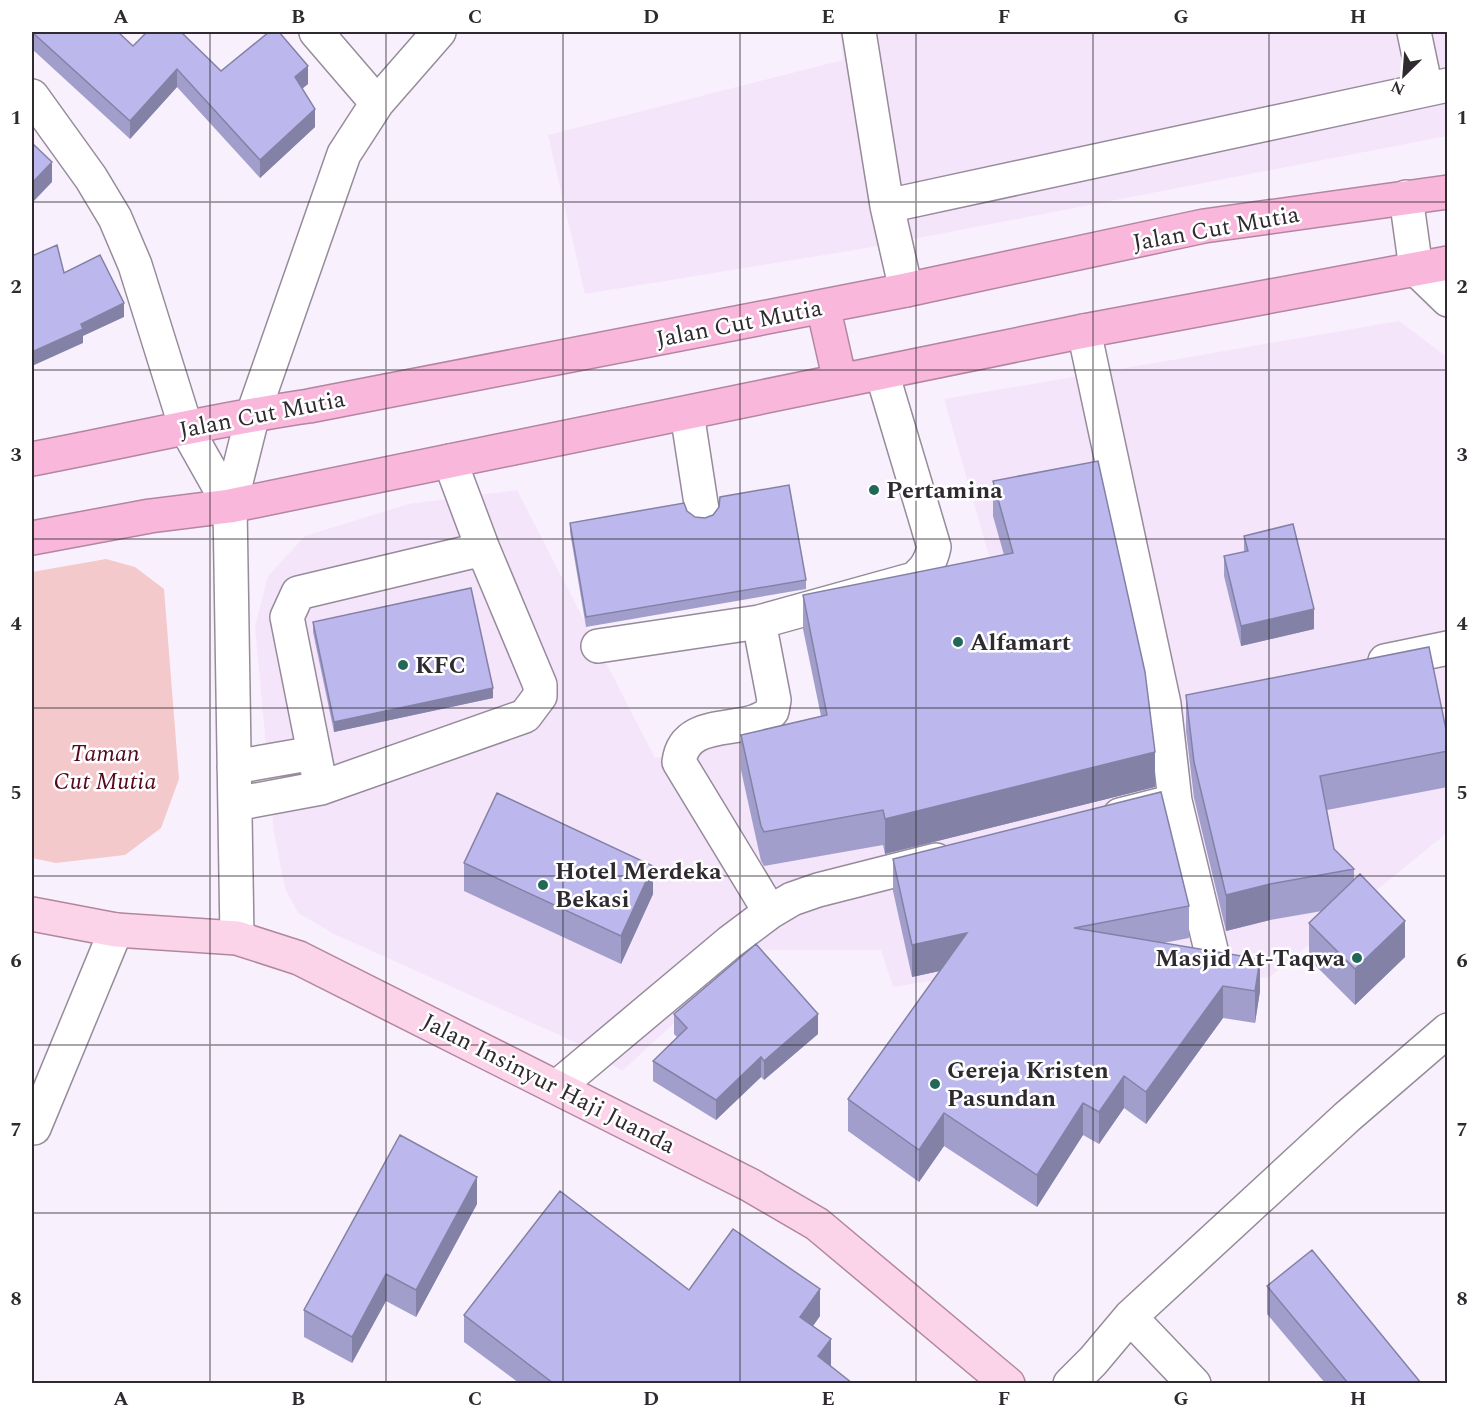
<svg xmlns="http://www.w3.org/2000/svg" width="1479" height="1415" font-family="Spectral,serif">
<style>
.built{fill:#f5e5fb}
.green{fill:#f4c9cc}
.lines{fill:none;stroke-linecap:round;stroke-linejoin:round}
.minor-casing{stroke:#968b9a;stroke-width:36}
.major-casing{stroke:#b386a0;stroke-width:36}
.highway-casing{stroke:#b386a0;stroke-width:36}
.minor{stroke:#fff;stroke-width:33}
.major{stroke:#fcd4ea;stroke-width:33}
.highway{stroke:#fab7dc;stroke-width:33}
.wall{fill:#a29ecc}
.shaded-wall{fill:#8481a6}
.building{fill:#bcb8ed;stroke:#8481a6;stroke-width:1.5}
.grid{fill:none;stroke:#2f2a30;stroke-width:1.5;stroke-opacity:0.55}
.poi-dot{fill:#236759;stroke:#fff;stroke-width:2}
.labels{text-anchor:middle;stroke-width:5;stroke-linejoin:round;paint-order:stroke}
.street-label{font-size:24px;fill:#2f2a30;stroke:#fff}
.poi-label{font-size:24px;font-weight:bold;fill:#2f2a30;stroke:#fff;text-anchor:start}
.park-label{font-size:24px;font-style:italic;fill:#54091c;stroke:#fff}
.neatline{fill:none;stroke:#2f2a30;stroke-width:2}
.grid-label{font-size:20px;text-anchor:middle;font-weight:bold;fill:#2f2a30}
</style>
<rect width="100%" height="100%" fill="#f9f0fd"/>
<path class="built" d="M 840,32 L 1447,32 L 1447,136 L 867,248 L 585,294 L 548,135 L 843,60 Z
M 1399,321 L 1447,357 L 1447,833 L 1268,978 L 1081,957 L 893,987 L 881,950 L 754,950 L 622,1071 L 579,1044 L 334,934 L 298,913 L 285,888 L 274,833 L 255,627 L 268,576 L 305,536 L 408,504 L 517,490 L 655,758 L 1026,685 L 944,399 Z"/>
<path class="green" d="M 106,559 L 135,567 L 164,589 L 179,779 L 161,828 L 125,855 L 56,863 L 32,858 L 32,572 Z"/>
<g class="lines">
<g class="minor-casing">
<path id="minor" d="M 316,32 L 377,103
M 859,32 L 887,206 L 906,290
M 1414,32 L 1426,89
M 32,96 L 91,178 L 115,218 L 135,265 L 186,428 L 230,506
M 1406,197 L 1416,269 L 1448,300
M 887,206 L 1448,85
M 1084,331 L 1164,704 L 1175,801 L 1213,958
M 687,413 L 702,510
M 759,622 L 774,700 L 772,711 C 749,737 685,714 679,762 L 770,912
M 598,646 L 759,622 L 914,579 C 925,570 931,562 934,547 L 882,373
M 1385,661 L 1448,648
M 234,767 L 314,753
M 321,788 L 287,617 L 298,593 L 483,549
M 235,804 L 321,788 L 525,716 L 540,696 L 540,685 L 483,549 L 450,461
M 1120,815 L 1175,801
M 237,938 L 230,506 L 253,414 L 344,154 L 377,103 L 439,32
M 557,1087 L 730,942 L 770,912 L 792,899 L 818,890 L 936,860
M 32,1128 L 34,1128 L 116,930
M 1130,1317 L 1194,1384
M 1070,1384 L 1093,1361 L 1130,1317 L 1347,1117 L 1448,1030"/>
</g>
<g class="major-casing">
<path id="major" d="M 32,914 L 116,930 L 237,938 L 299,958 L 750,1185 L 817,1224 L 1008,1384"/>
</g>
<g class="highway-casing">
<path id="highway" d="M 823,306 L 840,381
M 32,459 C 124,442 216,419 309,406 L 906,290 L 1204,226 L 1448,192
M 32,538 L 150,516 L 230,506 L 1084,331 L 1448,263"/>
</g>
<use href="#minor" class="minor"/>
<use href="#major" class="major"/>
<use href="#highway" class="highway"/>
</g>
<path class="wall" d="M 32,32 L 133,46 L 221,71 L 308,84 L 302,89 L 315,127 L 260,178 L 177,87 L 130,139 L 32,49 Z
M 993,481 L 1155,787 L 885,854 L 883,845 L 764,866 L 761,861 L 741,770 L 741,735 L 821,716 L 803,629 L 803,595 L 1004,555 L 993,516 Z
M 687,511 L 695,517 L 806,580 L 806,589 L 586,627 L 570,532 L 570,523 Z
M 1244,536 L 1314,629 L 1241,646 L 1224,576 L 1224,556 L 1244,552 Z
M 313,622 L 493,698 L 334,732 L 313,632 Z
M 1186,695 L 1448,739 L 1448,787 L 1327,810 L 1334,849 L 1354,869 L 1354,879 L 1405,957 L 1355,1005 L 1309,959 L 1309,923 L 1322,911 L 1270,920 L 1226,931 L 1194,798 L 1186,731 Z
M 893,859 L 1189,906 L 1189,938 L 1163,943 L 1260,991 L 1255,1023 L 1223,1018 L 1146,1124 L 1124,1108 L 1099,1144 L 1083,1135 L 1037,1207 L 944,1146 L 919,1182 L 848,1131 L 848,1099 L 940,971 L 912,977 L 893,891 Z
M 464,863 L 653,894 L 621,964 L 464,891 Z
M 674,1014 L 818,1034 L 764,1080 L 761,1077 L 716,1120 L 653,1081 L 653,1061 L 677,1037 L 674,1034 Z
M 477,1204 L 416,1317 L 386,1301 L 352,1363 L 304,1337 L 304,1310 Z
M 1267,1286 L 1421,1383 L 1325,1383 L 1267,1314 Z
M 689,1290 L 820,1316 L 813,1326 L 831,1365 L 830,1366 L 852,1383 L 519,1383 L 464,1342 L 464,1315 Z"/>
<path class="shaded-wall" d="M 308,66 L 308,84 L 295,94 L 295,77 Z
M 177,69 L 177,87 L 130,139 L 130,121 Z
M 315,109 L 315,127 L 260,178 L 260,160 Z
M 52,162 L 52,182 L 32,203 L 32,183 Z
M 124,303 L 124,317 L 83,336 L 83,343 L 32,366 L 32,352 L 81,324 Z
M 1314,609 L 1314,629 L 1241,646 L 1241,626 Z
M 493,688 L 493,698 L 334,732 L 334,722 Z
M 1155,752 L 1155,787 L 885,854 L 885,819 Z
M 653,866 L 653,894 L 621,964 L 621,936 Z
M 1270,884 L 1270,920 L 1226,931 L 1226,895 Z
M 1405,921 L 1405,957 L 1355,1005 L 1355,969 Z
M 967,933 L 967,965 L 912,977 L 912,945 Z
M 1260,959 L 1260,991 L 1255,1023 L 1255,991 Z
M 1223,986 L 1223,1018 L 1146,1124 L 1146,1092 Z
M 818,1014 L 818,1034 L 764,1080 L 764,1061 Z
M 761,1057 L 761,1077 L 716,1120 L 716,1100 Z
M 1124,1076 L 1124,1108 L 1099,1144 L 1099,1112 Z
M 1083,1103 L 1083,1135 L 1037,1207 L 1037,1175 Z
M 944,1113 L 944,1146 L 919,1182 L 919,1150 Z
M 477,1177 L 477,1204 L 416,1317 L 416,1290 Z
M 386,1274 L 386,1301 L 352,1363 L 352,1337 Z
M 820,1289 L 820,1316 L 800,1344 L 800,1317 Z
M 831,1339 L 831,1365 L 818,1383 L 818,1356 Z"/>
<path class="building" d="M 32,32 L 118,32 L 133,46 L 147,32 L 181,32 L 221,71 L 269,32 L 279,32 L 308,66 L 295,77 L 315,109 L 260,160 L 177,69 L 130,121 Z
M 32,143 L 52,162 L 32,183 Z
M 57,245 L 64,273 L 100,255 L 124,303 L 81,324 L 83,329 L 32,352 L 32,256 Z
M 1098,461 L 1145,672 L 1155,752 L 885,819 L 883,810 L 764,832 L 761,826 L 741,735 L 827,715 L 803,595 L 1013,553 L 993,481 Z
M 789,485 L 806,580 L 586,617 L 570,523 L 684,503 L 687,511 L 695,517 L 705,518 L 713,515 L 719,507 L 720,497 Z
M 1293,524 L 1314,609 L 1241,626 L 1224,556 L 1248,551 L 1244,536 Z
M 471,588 L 493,688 L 334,722 L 313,622 Z
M 1429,647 L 1448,739 L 1448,751 L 1320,776 L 1334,849 L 1354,869 L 1270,884 L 1226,895 L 1194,762 L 1186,695 Z
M 1161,792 L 1189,906 L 1074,928 L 1260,959 L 1255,991 L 1223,986 L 1146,1092 L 1124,1076 L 1099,1112 L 1083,1103 L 1037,1175 L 944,1113 L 919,1150 L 848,1099 L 967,933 L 912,945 L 893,859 Z
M 497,793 L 653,866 L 621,936 L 464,863 Z
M 1360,874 L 1405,921 L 1355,969 L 1309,923 Z
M 756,944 L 818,1014 L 764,1061 L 761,1057 L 716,1100 L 653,1061 L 687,1028 L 674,1014 Z
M 400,1135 L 477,1177 L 416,1290 L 386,1274 L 352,1337 L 304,1310 Z
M 560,1191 L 689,1290 L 733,1229 L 820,1289 L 800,1317 L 831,1339 L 818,1356 L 852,1383 L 553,1383 L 464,1315 Z
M 1312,1250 L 1421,1383 L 1348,1383 L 1267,1286 Z"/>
<path class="grid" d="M 210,32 L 210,1384M 386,32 L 386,1384M 563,32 L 563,1384M 740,32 L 740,1384M 916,32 L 916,1384M 1093,32 L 1093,1384M 1269,32 L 1269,1384M 32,202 L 1448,202M 32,370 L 1448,370M 32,539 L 1448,539M 32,708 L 1448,708M 32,876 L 1448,876M 32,1045 L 1448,1045M 32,1213 L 1448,1213"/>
<g class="poi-dot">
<circle cx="874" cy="490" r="6"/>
<circle cx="958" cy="642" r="6"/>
<circle cx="403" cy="665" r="6"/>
<circle cx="543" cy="885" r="6"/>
<circle cx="1357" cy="958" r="6"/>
<circle cx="935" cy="1084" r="6"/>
</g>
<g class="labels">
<g class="street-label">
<text transform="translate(1216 228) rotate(-10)" y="8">Jalan Cut Mutia</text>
<text transform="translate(739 323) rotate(-11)" y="8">Jalan Cut Mutia</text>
<text transform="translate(262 414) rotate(-11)" y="8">Jalan Cut Mutia</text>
<text transform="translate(549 1083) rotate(27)" y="8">Jalan Insinyur Haji Juanda</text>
</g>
<g class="poi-label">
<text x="886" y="498">Pertamina</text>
<text x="970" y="650">Alfamart</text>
<text x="415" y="673">KFC</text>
<text x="555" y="879">Hotel Merdeka<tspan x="555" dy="28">Bekasi</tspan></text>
<text x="1345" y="966" text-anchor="end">Masjid At-Taqwa</text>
<text x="947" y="1078">Gereja Kristen<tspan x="947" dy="28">Pasundan</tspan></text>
</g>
<g class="park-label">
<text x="105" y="761">Taman<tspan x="105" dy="28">Cut Mutia</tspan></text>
</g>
</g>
<rect width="1479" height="1415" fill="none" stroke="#ffffff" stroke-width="66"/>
<g transform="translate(1404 75) rotate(205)" stroke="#ffffff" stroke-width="4.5" paint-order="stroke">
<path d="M0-4.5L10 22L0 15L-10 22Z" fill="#2f2a30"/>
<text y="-9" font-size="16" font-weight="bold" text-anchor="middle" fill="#2f2a30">N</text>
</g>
<rect x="33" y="33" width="1413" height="1349" class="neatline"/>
<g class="grid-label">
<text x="121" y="23">A</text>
<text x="298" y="23">B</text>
<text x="475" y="23">C</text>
<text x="651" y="23">D</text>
<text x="828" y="23">E</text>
<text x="1004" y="23">F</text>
<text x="1181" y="23">G</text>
<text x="1358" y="23">H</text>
<text x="16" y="124">1</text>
<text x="1462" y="124">1</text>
<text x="16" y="293">2</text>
<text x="1462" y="293">2</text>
<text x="16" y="461">3</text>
<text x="1462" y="461">3</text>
<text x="16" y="630">4</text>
<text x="1462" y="630">4</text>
<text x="16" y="799">5</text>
<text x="1462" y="799">5</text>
<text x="16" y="967">6</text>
<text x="1462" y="967">6</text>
<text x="16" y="1136">7</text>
<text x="1462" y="1136">7</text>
<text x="16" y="1305">8</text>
<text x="1462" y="1305">8</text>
<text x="121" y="1405">A</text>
<text x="298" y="1405">B</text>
<text x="475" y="1405">C</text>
<text x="651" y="1405">D</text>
<text x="828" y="1405">E</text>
<text x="1004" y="1405">F</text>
<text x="1181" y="1405">G</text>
<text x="1358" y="1405">H</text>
</g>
</svg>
